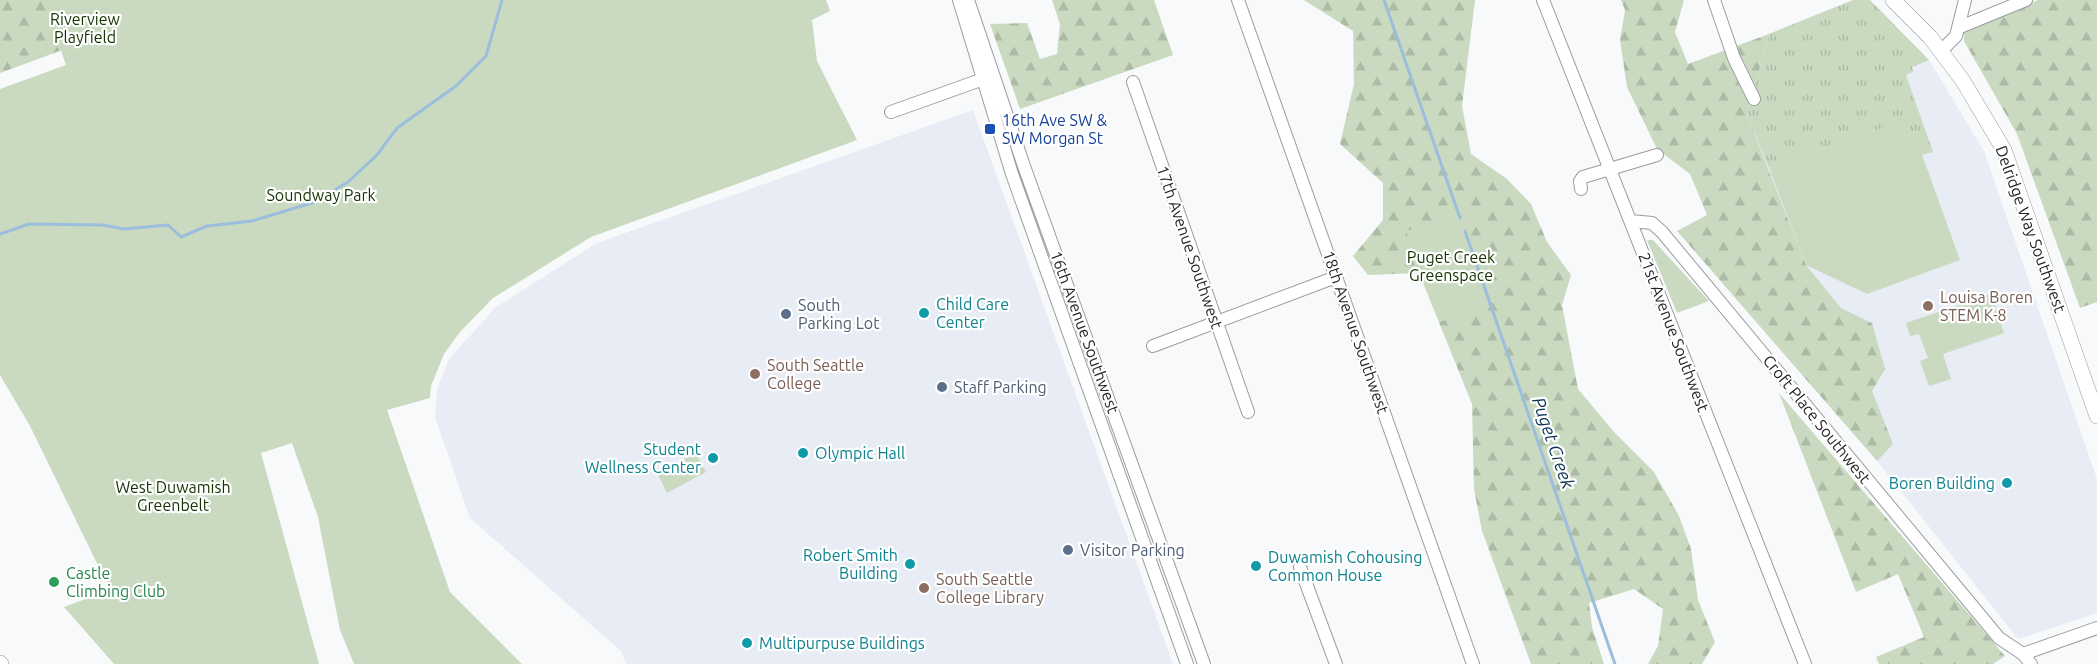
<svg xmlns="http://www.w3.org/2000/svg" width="2097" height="664" font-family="Ubuntu,sans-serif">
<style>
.built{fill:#e8ecf4}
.grass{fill:url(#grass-tufts)}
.forest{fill:url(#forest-firs)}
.park{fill:#c9dac1}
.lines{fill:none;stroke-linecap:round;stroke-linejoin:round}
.stream{stroke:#9bbedc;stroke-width:3}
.minor-casing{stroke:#9b9c9d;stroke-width:14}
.major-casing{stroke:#9b9c9d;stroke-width:16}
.minor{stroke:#fff;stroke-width:12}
.major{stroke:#fff;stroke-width:15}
.transit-dot{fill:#1a4fb4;stroke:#fff;stroke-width:2}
.education-dot{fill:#8d6e63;stroke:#fff;stroke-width:2}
.culture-dot{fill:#0f9aa8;stroke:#fff;stroke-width:2}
.service-dot{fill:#5c6f8a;stroke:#fff;stroke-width:2}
.leisure-dot{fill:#2e9e5b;stroke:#fff;stroke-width:2}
.labels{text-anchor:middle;stroke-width:4.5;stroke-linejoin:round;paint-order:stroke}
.park-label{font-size:16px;fill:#143300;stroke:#fff}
.transit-label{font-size:16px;fill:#164399;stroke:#fff;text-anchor:start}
.street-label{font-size:16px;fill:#252526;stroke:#fff}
.education-label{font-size:16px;fill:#785e54;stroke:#fff;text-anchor:start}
.culture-label{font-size:16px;fill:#0d838f;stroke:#fff;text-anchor:start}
.service-label{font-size:16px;fill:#4e5e75;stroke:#fff;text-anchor:start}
.leisure-label{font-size:16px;fill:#27864d;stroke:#fff;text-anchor:start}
.water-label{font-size:18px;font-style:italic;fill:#0c3553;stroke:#fff}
</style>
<defs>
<pattern id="grass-tufts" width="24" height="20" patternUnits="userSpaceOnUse" patternTransform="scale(1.5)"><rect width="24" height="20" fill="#c9dac1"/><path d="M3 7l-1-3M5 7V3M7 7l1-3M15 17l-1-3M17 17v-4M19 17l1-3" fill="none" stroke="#acbba6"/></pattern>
<pattern id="forest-firs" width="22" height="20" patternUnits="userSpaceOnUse" patternTransform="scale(1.5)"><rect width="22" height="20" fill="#c9dac1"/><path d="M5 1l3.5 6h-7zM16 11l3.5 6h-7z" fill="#acbba6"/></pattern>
</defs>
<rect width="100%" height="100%" fill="#f8f9fa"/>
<path class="built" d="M 1853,0 L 1870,0 L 1929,60 L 1984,151 L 2097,479 L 2097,613 L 2018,639 L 1877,461 L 1747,115 L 1769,34 Z
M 973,110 L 1173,664 L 626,664 L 621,651 L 470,518 L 435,417 L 437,389 L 449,359 L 496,307 L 597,243 Z"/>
<path class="grass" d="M 1853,0 L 1870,0 L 1929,60 L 1912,67 L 1913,72 L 1906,75 L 1933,152 L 1922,155 L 1916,138 L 1885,127 L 1769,168 L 1747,115 L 1769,34 Z"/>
<path class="forest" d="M 0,0 L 116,0 L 103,35 L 0,73 Z
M 1052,0 L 1154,0 L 1173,55 L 1020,109 L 990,24 L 1027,23 L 1040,59 L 1057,54 L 1060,24 Z
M 1304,0 L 1475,0 L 1462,106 L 1471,154 L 1507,179 L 1531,204 L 1547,242 L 1571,275 L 1562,305 L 1578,389 L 1614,432 L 1654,472 L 1679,516 L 1691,549 L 1698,600 L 1715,642 L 1702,664 L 1648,664 L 1658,646 L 1663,609 L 1634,589 L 1589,603 L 1592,627 L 1604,664 L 1531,664 L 1482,531 L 1474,489 L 1472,404 L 1419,273 L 1368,275 L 1353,256 L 1383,220 L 1383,183 L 1340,144 L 1354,84 L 1353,31 Z
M 1621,0 L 1684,0 L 1675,32 L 1688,64 L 1769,34 L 1747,115 L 1806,265 L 1841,308 L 1872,323 L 1885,369 L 1872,391 L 1893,444 L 1877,461 L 1677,231 L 1707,215 L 1690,174 L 1657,149 L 1627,87 L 1620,40 L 1625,10 Z
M 2038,0 L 2097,0 L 2097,302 L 2080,308 L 2017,134 L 1964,41 L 1964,30 Z
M 1779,393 L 2005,656 L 1993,664 L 1879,664 L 1876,657 L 1924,637 L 1898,574 L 1856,592 Z"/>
<path class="park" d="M 43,0 L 826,0 L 830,11 L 812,20 L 817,61 L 857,140 L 591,237 L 493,298 L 460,332 L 444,354 L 431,386 L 430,398 L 387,410 L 450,592 L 522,664 L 354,664 L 340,630 L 318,517 L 292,443 L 261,453 L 319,664 L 114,664 L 64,607 L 110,590 L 30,426 L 0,375 L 0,89 L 66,65 Z
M 1885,127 L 1916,138 L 1960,260 L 1867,294 L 1806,265 L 1769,168 Z
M 1462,211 L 1495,302 L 1440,322 L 1406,231 Z
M 1647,240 L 1653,240 L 1709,301 L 1677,313 Z
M 1991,294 L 2004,333 L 1943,354 L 1951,379 L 1929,386 L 1920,361 L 1928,358 L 1919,334 L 1910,336 L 1906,323 Z
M 696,453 L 706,472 L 667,493 L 657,473 Z"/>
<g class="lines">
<path class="stream" d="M 1384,0 L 1460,218
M 1465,231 L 1615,664
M 0,234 L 29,224 L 103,225 L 124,229 L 168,225 L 181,237 L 207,226 L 252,221 L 315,202 L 348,182 L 377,155 L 397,128 L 456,86 L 486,56 L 502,0"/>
<g class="minor-casing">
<path id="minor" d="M 959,0 L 1012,174 L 1187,664
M 968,0 L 1025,169 L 1204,664
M 1238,0 L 1473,664
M 1543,0 L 1805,664
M 1714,0 L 1734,58 L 1754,99
M 1960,27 L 2026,0
M 1941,51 L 1956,36 L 1965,0
M 1133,82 L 1248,412
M 891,112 L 989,77
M 1581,189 L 1580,181 L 1583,177 L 1657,155
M 1631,221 L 1652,223 L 1662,232 L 1999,638 L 2023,654 L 2031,664
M 1153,346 L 1336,277
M 1300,567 L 1336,664
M 2023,654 L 2097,628"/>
</g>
<g class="major-casing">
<path id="major" d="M 1893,0 L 1930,37 L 1963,81 L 2004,150 L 2097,416
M 0,663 L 1,664"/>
</g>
<use href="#minor" class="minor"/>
<use href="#major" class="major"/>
</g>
<rect class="transit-dot" x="984" y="123" width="12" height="12" rx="3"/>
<g class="education-dot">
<circle cx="1928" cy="306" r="6"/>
<circle cx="755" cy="374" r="6"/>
<circle cx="924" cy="588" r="6"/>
</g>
<g class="culture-dot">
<circle cx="924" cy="313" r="6"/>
<circle cx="803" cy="453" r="6"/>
<circle cx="713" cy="458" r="6"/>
<circle cx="2007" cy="483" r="6"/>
<circle cx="910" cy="564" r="6"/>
<circle cx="1256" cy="566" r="6"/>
<circle cx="747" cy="643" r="6"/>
</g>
<g class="service-dot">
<circle cx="786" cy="314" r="6"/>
<circle cx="942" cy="387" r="6"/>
<circle cx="1068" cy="550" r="6"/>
</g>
<circle class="leisure-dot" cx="54" cy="582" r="6"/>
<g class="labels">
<g class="park-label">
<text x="85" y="25">Riverview<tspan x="85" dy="18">Playfield</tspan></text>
<text x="321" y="201">Soundway Park</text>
<text x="1451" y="263">Puget Creek<tspan x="1451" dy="18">Greenspace</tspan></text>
<text x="173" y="493">West Duwamish<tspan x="173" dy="18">Greenbelt</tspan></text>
</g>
<g class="transit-label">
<text x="1002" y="126">16th Ave SW &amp;<tspan x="1002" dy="18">SW Morgan St</tspan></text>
</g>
<g class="street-label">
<text transform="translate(2031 229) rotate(70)" y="6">Delridge Way Southwest</text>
<text transform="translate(1190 247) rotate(71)" y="6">17th Avenue Southwest</text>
<text transform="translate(1085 332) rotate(70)" y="6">16th Avenue Southwest</text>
<text transform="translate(1356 332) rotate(71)" y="6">18th Avenue Southwest</text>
<text transform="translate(1674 332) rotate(69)" y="6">21st Avenue Southwest</text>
<text transform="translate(1817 419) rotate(51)" y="6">Croft Place Southwest</text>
</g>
<g class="education-label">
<text x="1940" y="303">Louisa Boren<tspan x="1940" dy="18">STEM K-8</tspan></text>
<text x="767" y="371">South Seattle<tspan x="767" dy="18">College</tspan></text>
<text x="936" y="585">South Seattle<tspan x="936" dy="18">College Library</tspan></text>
</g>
<g class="culture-label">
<text x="936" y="310">Child Care<tspan x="936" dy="18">Center</tspan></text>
<text x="701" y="455" text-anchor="end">Student<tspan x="701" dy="18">Wellness Center</tspan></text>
<text x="815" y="459">Olympic Hall</text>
<text x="1995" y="489" text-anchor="end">Boren Building</text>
<text x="898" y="561" text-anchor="end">Robert Smith<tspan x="898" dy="18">Building</tspan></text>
<text x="1268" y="563">Duwamish Cohousing<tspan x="1268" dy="18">Common House</tspan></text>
<text x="759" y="649">Multipurpuse Buildings</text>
</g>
<g class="service-label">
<text x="798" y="311">South<tspan x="798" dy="18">Parking Lot</tspan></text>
<text x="954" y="393">Staff Parking</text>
<text x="1080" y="556">Visitor Parking</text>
</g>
<g class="leisure-label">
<text x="66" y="579">Castle<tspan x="66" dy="18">Climbing Club</tspan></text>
</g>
<g class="water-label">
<text transform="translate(1553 443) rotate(71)" y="6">Puget Creek</text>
</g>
</g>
</svg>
